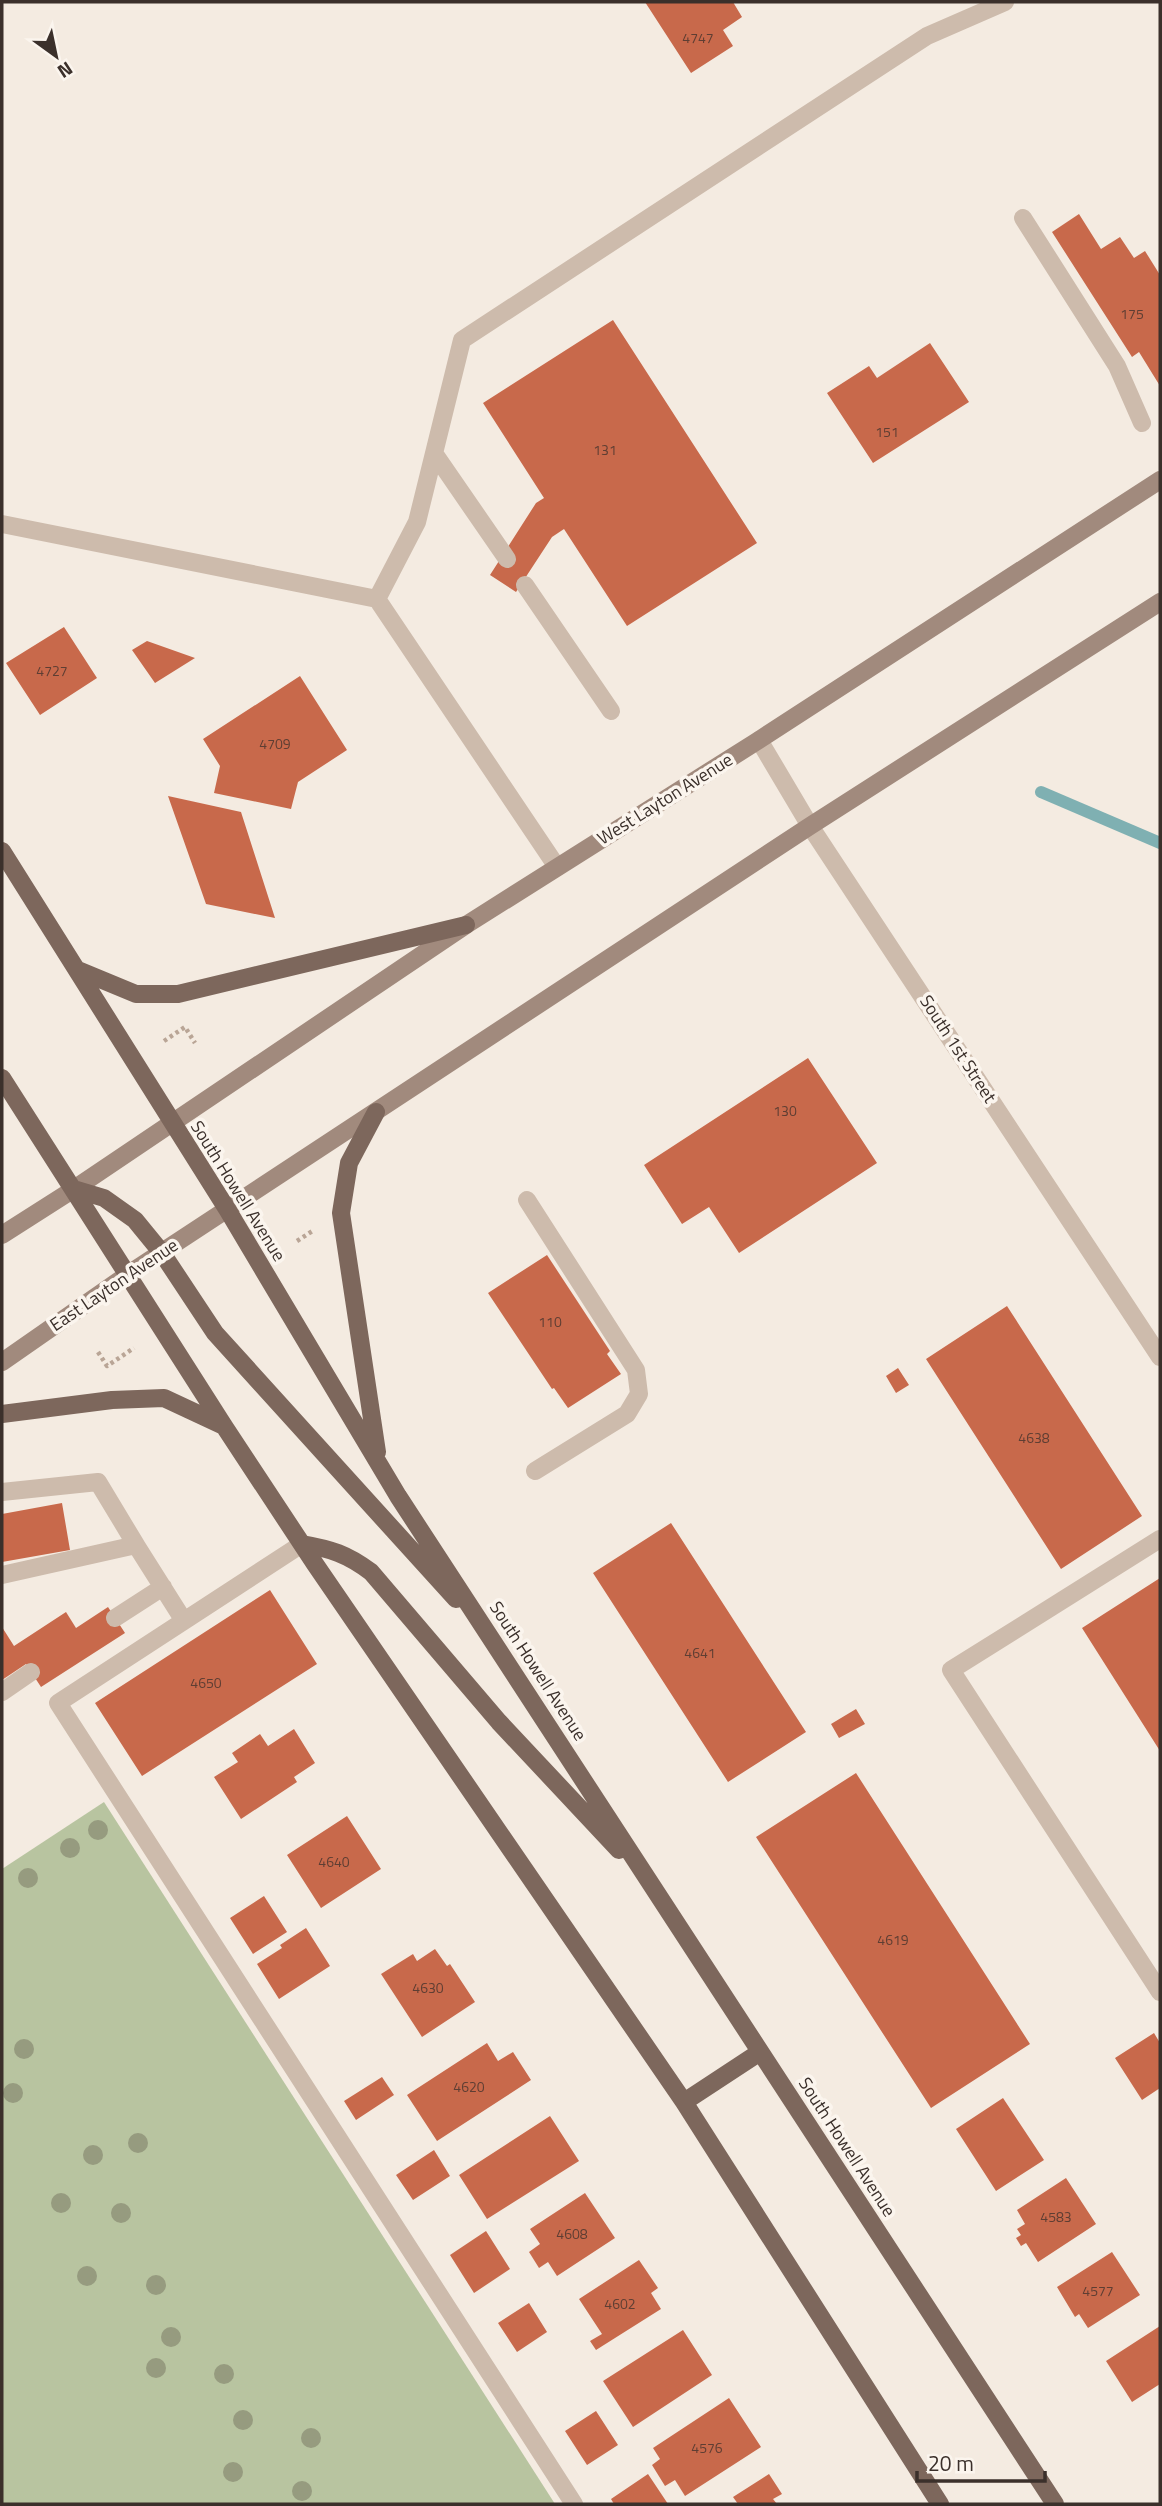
<svg xmlns="http://www.w3.org/2000/svg" width="1162" height="2506" font-family="'Titillium Web',sans-serif">
<style>
.green{fill:#b8c4a0}
.lines{fill:none;stroke-linecap:round;stroke-linejoin:round}
.stream{stroke:#7fb0b2;stroke-width:12}
.building{fill:#c8694b}
.path{stroke:#b9a596;stroke-width:4.5;stroke-dasharray:3.5 3.5;stroke-linecap:butt}
.service{stroke:#cdbbac;stroke-width:18}
.minor{stroke:#cdbbac;stroke-width:18}
.secondary{stroke:#a18a7d;stroke-width:18}
.primary{stroke:#7d675c;stroke-width:18}
.tree{fill:#969b7f}
.labels{text-anchor:middle;stroke-width:7;stroke-linejoin:round;paint-order:stroke}
.number-label{font-size:14px;fill:#5e3e33}
.street-label{font-size:18px;fill:#3b302b;stroke:#fbf5ee}
</style>
<rect width="100%" height="100%" fill="#f4ebe1"/>
<path class="green" d="M 104,1802 L 555,2504 L 2,2504 L 2,1869 Z"/>
<g class="lines">
<path class="stream" d="M 1041,792 L 1160,843"/>
</g>
<path class="building" d="M 645,2 L 733,2 L 742,17 L 723,30 L 733,46 L 691,73 Z
M 1079,214 L 1101,249 L 1120,237 L 1134,258 L 1145,251 L 1160,275 L 1160,386 L 1139,352 L 1132,357 L 1052,232 Z
M 613,320 L 757,543 L 627,626 L 564,529 L 552,537 L 516,592 L 490,575 L 536,503 L 544,498 L 483,403 Z
M 930,343 L 969,402 L 873,463 L 827,393 L 869,366 L 877,378 Z
M 64,627 L 97,678 L 40,715 L 6,663 Z
M 147,641 L 195,658 L 155,683 L 132,650 Z
M 300,676 L 347,750 L 298,782 L 291,809 L 214,793 L 220,766 L 203,739 Z
M 168,796 L 241,812 L 275,918 L 206,904 Z
M 808,1058 L 877,1163 L 739,1253 L 709,1207 L 682,1224 L 644,1165 Z
M 547,1255 L 610,1351 L 607,1354 L 621,1374 L 568,1408 L 554,1388 L 552,1389 L 488,1293 Z
M 1007,1306 L 1142,1516 L 1061,1569 L 926,1359 Z
M 898,1368 L 909,1385 L 896,1393 L 886,1376 Z
M 62,1503 L 70,1550 L 2,1562 L 2,1514 Z
M 671,1523 L 806,1732 L 728,1782 L 593,1573 Z
M 1160,1578 L 1160,1751 L 1082,1628 Z
M 270,1590 L 317,1664 L 142,1776 L 95,1703 Z
M 108,1607 L 125,1633 L 41,1687 L 26,1664 L 2,1680 L 2,1627 L 14,1646 L 66,1612 L 76,1628 Z
M 856,1709 L 865,1724 L 839,1738 L 831,1724 Z
M 294,1729 L 315,1763 L 294,1777 L 297,1782 L 241,1819 L 214,1777 L 238,1762 L 232,1753 L 260,1734 L 268,1746 Z
M 856,1773 L 1030,2044 L 931,2108 L 756,1837 Z
M 347,1816 L 381,1869 L 321,1908 L 287,1855 Z
M 264,1896 L 287,1932 L 253,1954 L 230,1918 Z
M 306,1928 L 330,1966 L 279,1999 L 257,1964 L 282,1948 L 280,1945 Z
M 435,1949 L 447,1966 L 450,1964 L 475,2002 L 422,2037 L 381,1974 L 413,1954 L 417,1961 Z
M 1154,2033 L 1160,2043 L 1160,2088 L 1142,2100 L 1115,2058 Z
M 487,2043 L 498,2061 L 513,2052 L 531,2080 L 437,2141 L 407,2095 Z
M 382,2077 L 394,2095 L 356,2120 L 344,2101 Z
M 1003,2098 L 1044,2160 L 996,2191 L 956,2129 Z
M 550,2116 L 579,2161 L 487,2219 L 459,2175 Z
M 434,2150 L 450,2176 L 413,2200 L 396,2175 Z
M 1066,2178 L 1096,2224 L 1038,2262 L 1026,2243 L 1021,2246 L 1016,2238 L 1021,2235 L 1017,2229 L 1025,2224 L 1017,2210 Z
M 585,2193 L 615,2238 L 557,2276 L 548,2262 L 539,2268 L 529,2252 L 540,2244 L 530,2229 Z
M 486,2231 L 510,2269 L 474,2293 L 450,2255 Z
M 1112,2252 L 1140,2295 L 1088,2328 L 1079,2314 L 1075,2317 L 1057,2287 Z
M 639,2260 L 658,2288 L 651,2293 L 661,2309 L 596,2350 L 590,2341 L 602,2334 L 579,2299 Z
M 529,2303 L 547,2332 L 517,2352 L 498,2323 Z
M 1160,2326 L 1160,2384 L 1132,2402 L 1106,2361 Z
M 683,2330 L 712,2375 L 633,2427 L 603,2381 Z
M 729,2398 L 761,2447 L 685,2496 L 675,2480 L 665,2486 L 652,2465 L 660,2459 L 653,2448 Z
M 596,2411 L 618,2445 L 587,2465 L 565,2431 Z
M 648,2474 L 668,2504 L 614,2504 L 611,2499 Z
M 769,2474 L 782,2494 L 773,2499 L 777,2504 L 738,2504 L 733,2497 Z"/>
<g class="lines">
<path class="path" d="M 164,1041 L 185,1027 L 195,1043
M 297,1241 L 314,1230
M 98,1352 L 107,1366 L 134,1348"/>
<path class="service" d="M 1023,218 L 1117,366 L 1142,423
M 434,453 L 507,559
M 2,524 L 377,599 L 417,522 L 462,340 L 927,36 L 1005,2
M 525,585 L 611,711
M 377,599 L 557,867
M 527,1200 L 636,1370 L 639,1394 L 627,1414 L 535,1471
M 2,1492 L 98,1482 L 136,1545
M 1160,1539 L 951,1670 L 1160,1992
M 302,1544 L 58,1703 L 574,2504
M 2,1575 L 136,1545 L 184,1621
M 115,1618 L 163,1587
M 2,1692 L 31,1672"/>
<path class="minor" d="M 759,740 L 810,826 L 1160,1357"/>
<path class="secondary" d="M 2,1235 L 74,1189 L 466,925 L 759,740 L 1160,480
M 2,1362 L 127,1275 L 810,826 L 1160,602"/>
<path class="primary" d="M 2,851 L 227,1209 L 398,1496 L 1055,2504
M 78,970 L 136,994 L 178,994 L 466,925
M 2,1078 L 224,1426 L 315,1564 L 684,2102 L 940,2504
M 376,1112 L 349,1163 L 341,1213 L 377,1452
M 74,1189 L 104,1198 L 135,1220 L 162,1253 L 215,1333 L 456,1599
M 2,1414 L 112,1400 L 164,1398 L 224,1426
M 302,1544 C 331,1549 347,1554 371,1572 L 499,1722 L 619,1850
M 684,2102 L 760,2052"/>
</g>
<g class="tree">
<circle cx="98" cy="1830" r="10"/>
<circle cx="70" cy="1848" r="10"/>
<circle cx="28" cy="1878" r="10"/>
<circle cx="24" cy="2049" r="10"/>
<circle cx="13" cy="2093" r="10"/>
<circle cx="138" cy="2143" r="10"/>
<circle cx="93" cy="2155" r="10"/>
<circle cx="61" cy="2203" r="10"/>
<circle cx="121" cy="2213" r="10"/>
<circle cx="87" cy="2276" r="10"/>
<circle cx="156" cy="2285" r="10"/>
<circle cx="171" cy="2337" r="10"/>
<circle cx="156" cy="2368" r="10"/>
<circle cx="224" cy="2374" r="10"/>
<circle cx="243" cy="2420" r="10"/>
<circle cx="311" cy="2438" r="10"/>
<circle cx="233" cy="2472" r="10"/>
<circle cx="302" cy="2491" r="10"/>
</g>
<g class="labels">
<g class="number-label">
<text x="698" y="43">4747</text>
<text x="1132" y="319">175</text>
<text x="887" y="437">151</text>
<text x="605" y="455">131</text>
<text x="52" y="676">4727</text>
<text x="275" y="749">4709</text>
<text x="785" y="1116">130</text>
<text x="550" y="1327">110</text>
<text x="1034" y="1443">4638</text>
<text x="700" y="1658">4641</text>
<text x="206" y="1688">4650</text>
<text x="334" y="1867">4640</text>
<text x="893" y="1945">4619</text>
<text x="428" y="1993">4630</text>
<text x="469" y="2092">4620</text>
<text x="1056" y="2222">4583</text>
<text x="572" y="2239">4608</text>
<text x="1098" y="2296">4577</text>
<text x="620" y="2309">4602</text>
<text x="707" y="2453">4576</text>
</g>
<g class="street-label">
<text transform="translate(665 799) rotate(-32)" y="6">West Layton Avenue</text>
<text transform="translate(958 1049) rotate(57)" y="6">South 1st Street</text>
<text transform="translate(238 1191) rotate(58)" y="6">South Howell Avenue</text>
<text transform="translate(114 1285) rotate(-34)" y="6">East Layton Avenue</text>
<text transform="translate(538 1671) rotate(57)" y="6">South Howell Avenue</text>
<text transform="translate(847 2147) rotate(57)" y="6">South Howell Avenue</text>
</g>
</g>
<rect width="1162" height="2506" fill="none" stroke="#3b302b" stroke-width="7"/>
<g transform="translate(56 56) rotate(147)" stroke="#fbf5ee" stroke-width="5" paint-order="stroke">
<path d="M0-5L12 26L0 18L-12 26Z" fill="#3b302b"/>
<text y="-10" font-size="19" font-weight="bold" text-anchor="middle" fill="#3b302b">N</text>
</g>
<path d="M917 2471v10h128v-10" fill="none" stroke="#3b302b" stroke-width="3.5"/>
<text x="928" y="2471" font-size="21" fill="#3b302b" stroke="#fbf5ee" stroke-width="5" paint-order="stroke">20 m</text>
</svg>
